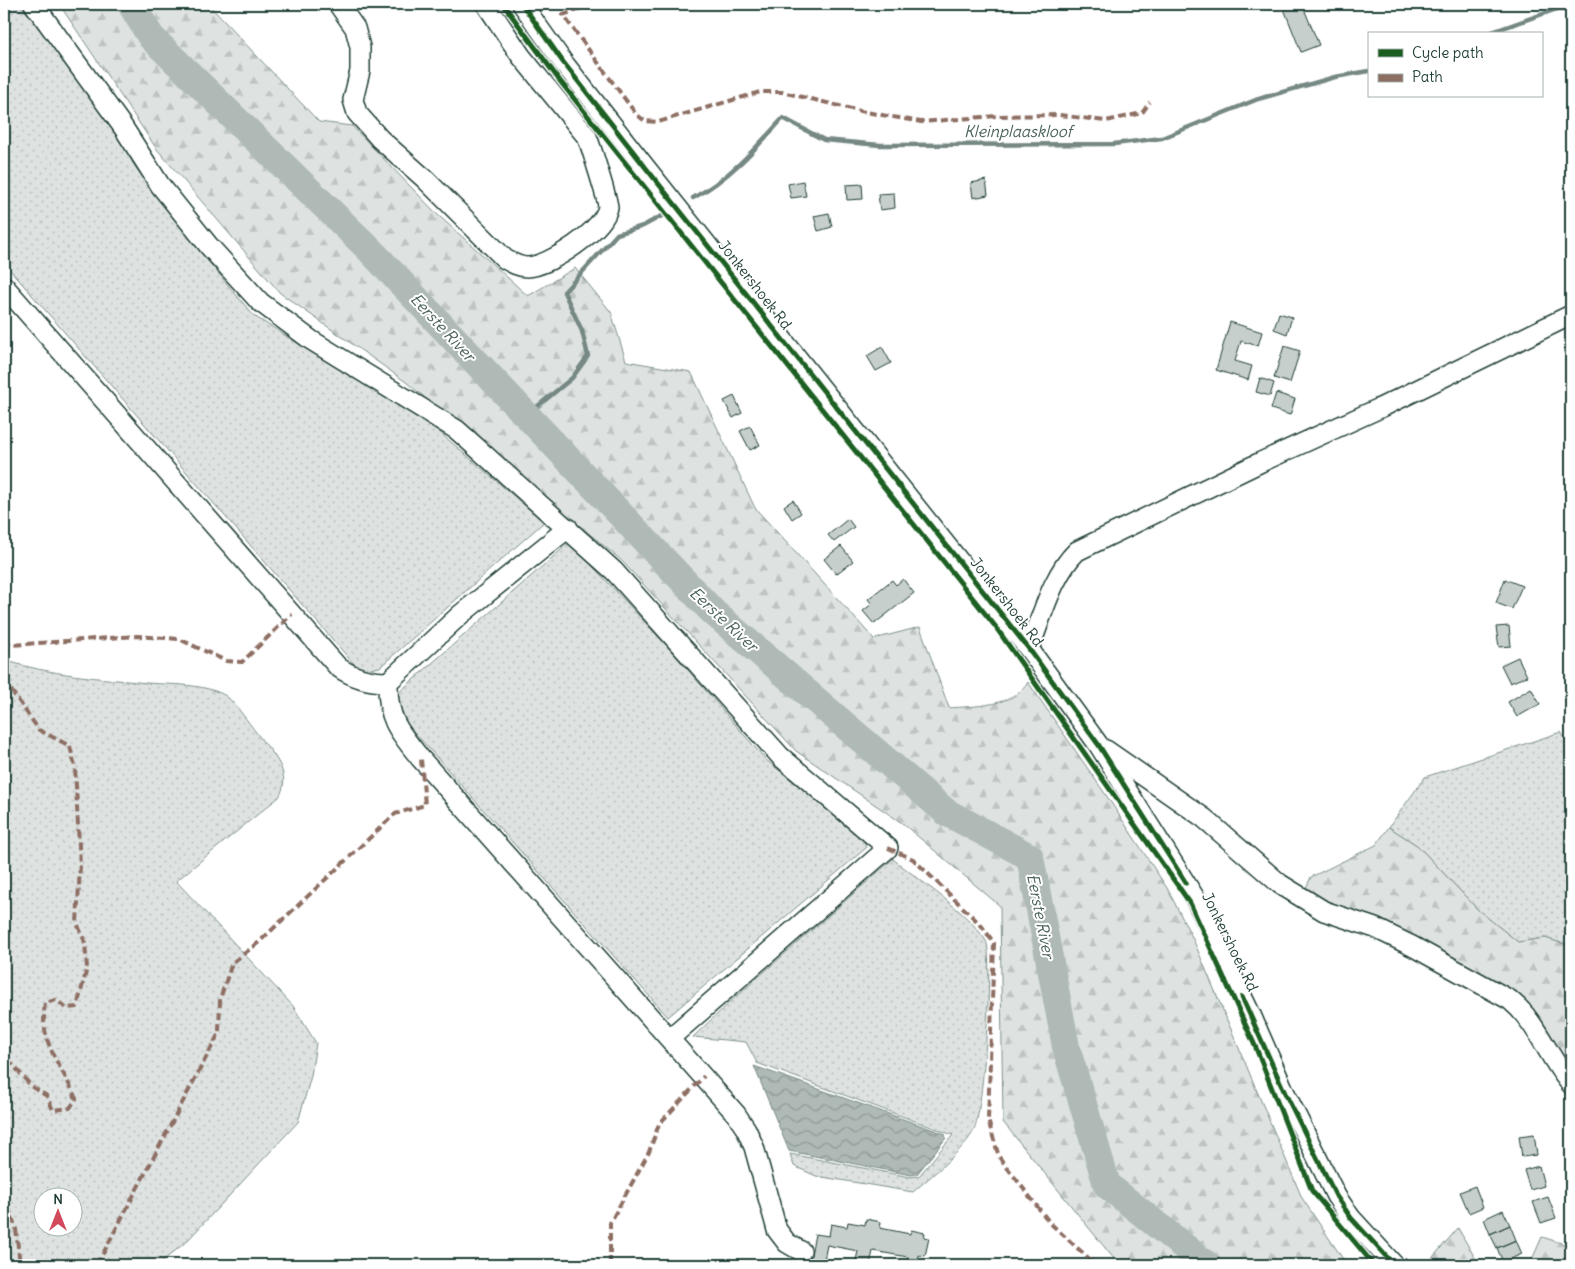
<svg xmlns="http://www.w3.org/2000/svg" width="1575" height="1269" font-family="Delius,sans-serif">
<style>
.grass{fill:url(#grass-dots);stroke:#7e908b;fill-rule:evenodd}
.forest{fill:url(#forest-firs);stroke:#7e908b}
.water{fill:url(#water-waves);stroke:#758883}
.lines{fill:none;stroke-linecap:round;stroke-linejoin:round}
.stream{stroke:#758883;stroke-width:4.5}
.river{stroke:#afbab7;stroke-width:28}
.building{fill:#c7cfcc;stroke:#1f3d34}
.minor-casing{stroke:#1f3d34;stroke-width:22}
.minor{stroke:#fff;stroke-width:19}
.quiet{stroke:#8d6e63;stroke-width:4;stroke-dasharray:8 4;stroke-linecap:butt}
.cycleway-casing{stroke:#fff;stroke-width:8}
.cycleway{stroke:#1b5e20;stroke-width:5}
.labels{text-anchor:middle;stroke-width:4;stroke-linejoin:round;paint-order:stroke}
.street-label{font-size:15px;fill:#1f3d34;stroke:#fff}
.water-label{font-size:16px;font-style:italic;fill:#4a625b;stroke:#fff}
</style>
<defs>
<pattern id="grass-dots" width="8" height="8" patternUnits="userSpaceOnUse" patternTransform="scale(1.25)"><rect width="8" height="8" fill="#dee3e2"/><path d="M2 2h.1M6 6h.1" fill="none" stroke="#bec4c2" stroke-width="1.8" stroke-linecap="round"/></pattern>
<pattern id="forest-firs" width="22" height="20" patternUnits="userSpaceOnUse" patternTransform="scale(1.25)"><rect width="22" height="20" fill="#dee3e2"/><path d="M5 1l3.5 6h-7zM16 11l3.5 6h-7z" fill="#bec4c2"/></pattern>
<pattern id="water-waves" width="16" height="10" patternUnits="userSpaceOnUse" patternTransform="scale(1.25)"><rect width="16" height="10" fill="#afbab7"/><path d="M0 5q4-4 8 0t8 0" fill="none" stroke="#8e9896"/></pattern>
</defs>
<rect width="100%" height="100%" fill="#fff"/>
<filter id="ink" filterUnits="userSpaceOnUse"><feTurbulence type="fractalNoise" baseFrequency=".02" numOctaves="2"/><feDisplacementMap in="SourceGraphic" scale="10" xChannelSelector="R" yChannelSelector="G"/><feConvolveMatrix kernelMatrix="1 2 1 2 8 2 1 2 1" color-interpolation-filters="sRGB"/></filter>
<g filter="url(#ink)">
<path class="grass" d="M 4,4 L 19,4 L 54,44 L 108,120 L 136,168 L 202,254 L 254,316 L 437,430 L 544,522 L 380,667 L 360,671 L 4,263 L 6,228 Z
M 570,542 L 667,646 L 766,760 L 864,837 L 866,848 L 668,1017 L 398,714 L 397,694 Z
M 4,660 C 49,675 99,678 147,683 C 171,685 204,683 226,696 C 236,703 257,735 267,746 C 280,762 290,778 279,797 L 176,881 L 293,1006 L 316,1043 L 311,1076 L 298,1122 L 187,1241 L 158,1265 L 4,1265 ZM 72,1196 L 72,1226 L 42,1226 L 42,1196 Z
M 1561,732 L 1571,749 L 1571,890 L 1569,913 L 1571,946 L 1545,938 L 1518,942 L 1479,911 L 1418,846 L 1389,827 L 1425,777 Z
M 893,859 C 920,881 968,912 986,941 C 994,955 983,1113 974,1130 C 965,1149 930,1177 913,1192 L 816,1176 L 794,1166 L 790,1154 L 910,1177 L 919,1176 L 953,1135 L 757,1063 L 746,1042 L 693,1037 L 731,1001 Z"/>
<path class="forest" d="M 59,4 L 208,4 L 319,122 L 352,126 L 438,215 L 528,296 L 575,268 L 611,312 L 626,361 L 691,372 L 755,508 L 874,639 L 920,627 L 949,708 C 972,706 1015,707 1028,682 L 1106,795 L 1167,888 L 1193,939 L 1302,1198 L 1347,1265 L 1119,1265 L 1003,1122 L 1000,906 L 902,823 L 796,751 L 621,560 L 406,382 L 280,293 L 156,148 Z
M 1389,827 L 1418,846 L 1479,911 L 1518,942 L 1545,938 L 1571,946 L 1571,1072 L 1539,1019 L 1330,904 L 1306,888 L 1311,877 L 1376,845 Z
M 1458,1228 L 1479,1265 L 1432,1265 L 1433,1257 Z
M 1542,1237 L 1571,1246 L 1571,1265 L 1481,1265 L 1530,1264 Z"/>
<path class="water" d="M 754,1066 L 945,1134 L 946,1138 L 917,1174 L 911,1175 L 789,1151 Z"/>
<g class="lines">
<path class="stream" d="M 1486,34 L 1557,9 L 1571,11
M 693,198 C 729,179 756,148 783,118 L 824,140 L 880,145 L 1114,144 L 1162,138 L 1258,99 L 1335,77 L 1369,71
M 527,415 L 572,378 L 588,356 L 582,331 L 564,292 L 617,234 L 643,226 L 669,212"/>
<path class="river" d="M 131,4 L 151,37 L 370,250 L 713,612 L 946,812 L 1030,857 L 1066,1047 L 1107,1185 L 1207,1265"/>
</g>
<path class="building" d="M 1282,4 L 1302,4 L 1319,45 L 1301,52 Z
M 986,180 L 988,195 L 973,198 L 971,183 Z
M 803,181 L 806,196 L 791,198 L 788,184 Z
M 862,184 L 863,199 L 847,200 L 846,185 Z
M 894,193 L 895,208 L 880,210 L 878,194 Z
M 829,213 L 832,227 L 818,231 L 814,216 Z
M 1279,313 L 1292,317 L 1287,334 L 1274,329 Z
M 1230,322 L 1262,332 L 1258,346 L 1241,341 L 1235,361 L 1252,366 L 1248,380 L 1216,370 Z
M 1284,346 L 1300,351 L 1290,383 L 1274,378 Z
M 882,347 L 891,363 L 876,371 L 867,356 Z
M 1260,378 L 1274,383 L 1270,396 L 1256,392 Z
M 1276,393 L 1295,399 L 1290,415 L 1271,409 Z
M 734,396 L 742,413 L 733,418 L 724,401 Z
M 750,426 L 760,445 L 750,450 L 740,431 Z
M 793,500 L 801,513 L 792,519 L 784,506 Z
M 848,519 L 854,527 L 834,542 L 828,535 Z
M 841,546 L 853,561 L 836,574 L 824,559 Z
M 903,579 L 914,593 L 874,624 L 863,611 L 872,604 L 868,599 L 892,580 L 896,585 Z
M 1505,579 L 1522,586 L 1512,609 L 1496,603 Z
M 1509,626 L 1511,646 L 1499,647 L 1496,627 Z
M 1518,657 L 1527,676 L 1510,683 L 1501,665 Z
M 1531,688 L 1540,704 L 1517,717 L 1508,702 Z
M 1534,1134 L 1537,1155 L 1522,1157 L 1519,1136 Z
M 1539,1166 L 1544,1186 L 1530,1190 L 1524,1170 Z
M 1475,1186 L 1483,1207 L 1469,1213 L 1460,1192 Z
M 1548,1197 L 1556,1218 L 1541,1223 L 1533,1202 Z
M 1503,1210 L 1510,1225 L 1490,1234 L 1484,1219 Z
M 866,1219 L 881,1222 L 880,1228 L 910,1234 L 911,1230 L 925,1233 L 924,1237 L 929,1238 L 925,1256 L 919,1255 L 917,1265 L 906,1265 L 908,1257 L 873,1251 L 870,1265 L 855,1265 L 858,1251 L 827,1245 L 823,1265 L 809,1265 L 815,1234 L 829,1236 L 831,1224 L 847,1227 L 848,1222 L 865,1225 Z
M 1510,1225 L 1516,1240 L 1497,1248 L 1490,1234 Z
M 1516,1240 L 1522,1254 L 1503,1262 L 1497,1248 Z"/>
<g class="lines">
<g class="minor-casing">
<path id="minor" d="M 34,4 L 123,127 L 160,185 L 209,246 L 260,302 L 311,340 L 457,430 L 614,571 L 781,757 L 888,848 L 670,1038
M 338,4 L 355,28 L 360,47 L 360,71 L 353,100 L 357,113 L 380,139 L 425,179 L 505,259 C 512,263 519,267 527,267 C 549,267 605,229 608,207 C 608,201 590,143 587,137 L 521,56 L 486,4
M 522,4 L 563,62 L 646,168 L 1029,649 L 1098,744 L 1195,898 L 1251,1015 L 1285,1093 L 1336,1196 L 1351,1218 L 1394,1265
M 4,286 L 338,667 C 352,677 369,682 388,682
M 568,528 L 460,615 L 388,682 C 387,719 399,732 421,759 L 736,1114 L 746,1129 L 754,1147 L 777,1230 L 787,1243 L 801,1251
M 1029,649 C 1042,617 1052,575 1077,551 L 1261,462 L 1380,408 L 1571,315
M 1106,750 L 1204,818 L 1280,884 L 1324,911 L 1375,928 L 1412,946 L 1510,1000 C 1538,1023 1548,1058 1571,1084"/>
</g>
<use href="#minor" class="minor"/>
<path class="quiet" d="M 592,4 L 563,15 L 636,114 L 645,121 L 658,122 L 760,92 L 782,92 L 860,111 L 921,122 L 996,116 L 1059,115 L 1106,121 L 1142,113 L 1150,102
M 4,640 L 11,645 L 137,636 L 179,639 L 226,661 L 242,662 L 292,614
M 4,680 L 39,730 L 70,746 L 75,767 L 80,865 L 77,923 L 85,942 L 87,968 L 77,1007 L 66,1008 L 56,1000 L 45,1003 C 39,1045 61,1063 76,1099 L 70,1108 L 53,1110 L 47,1096 L 32,1087 L 12,1064 L 4,1058
M 888,848 L 913,859 L 981,925 L 994,943 L 988,1120 L 999,1157 L 1050,1223 L 1096,1265
M 4,1194 L 16,1229 L 20,1265
M 97,1265 L 219,1033 L 220,999 L 232,963 L 258,943 L 395,814 L 425,805 L 421,759
M 610,1265 L 610,1223 L 649,1152 L 659,1124 L 704,1076"/>
<g class="cycleway-casing">
<path id="cycleway" d="M 503,4 L 560,81 L 995,626 L 1190,903 L 1256,1048 L 1312,1191 L 1374,1265
M 522,4 L 563,62 L 646,168 L 1029,649 L 1098,744 L 1186,883
M 1242,997 L 1285,1093 L 1336,1196 L 1351,1218 L 1394,1265"/>
</g>
<use href="#cycleway" class="cycleway"/>
</g>
</g>
<g class="labels">
<g class="street-label">
<text transform="translate(755 285) rotate(52)" y="5">Jonkershoek Rd</text>
<text transform="translate(1007 602) rotate(52)" y="5">Jonkershoek Rd</text>
<text transform="translate(1230 942) rotate(64)" y="5">Jonkershoek Rd</text>
</g>
<g class="water-label">
<text x="1018" y="137">Kleinplaaskloof</text>
<text transform="translate(443 327) rotate(47)" y="6">Eerste River</text>
<text transform="translate(724 619) rotate(43)" y="6">Eerste River</text>
<text transform="translate(1041 916) rotate(79)" y="6">Eerste River</text>
</g>
</g>
<rect width="1575" height="1269" fill="none" stroke="#fff" stroke-width="20"/>
<rect x="10" y="10" width="1555" height="1249" fill="none" stroke="#1f3d34" stroke-width="2" filter="url(#ink)"/>
<rect x="1368" y="32" width="175" height="65" fill="#ffffff" stroke="#a5b1ae"/>
<rect x="1378" y="49" width="25" height="8" fill="#1b5e20" stroke="#a5b1ae"/>
<text x="1412" y="58" font-size="15" fill="#1f3d34">Cycle path</text>
<rect x="1378" y="74" width="25" height="8" fill="#8d6e63" stroke="#a5b1ae"/>
<text x="1412" y="82" font-size="15" fill="#1f3d34">Path</text>
<g transform="translate(58 1212)"><circle r="24" fill="#ffffff" stroke="#a5b1ae"/>
<path d="M0-4L9 19L0 12L-9 19Z" fill="#d1495b"/>
<text y="-8" font-size="14" font-weight="bold" text-anchor="middle" fill="#1f3d34">N</text>
</g>
</svg>
